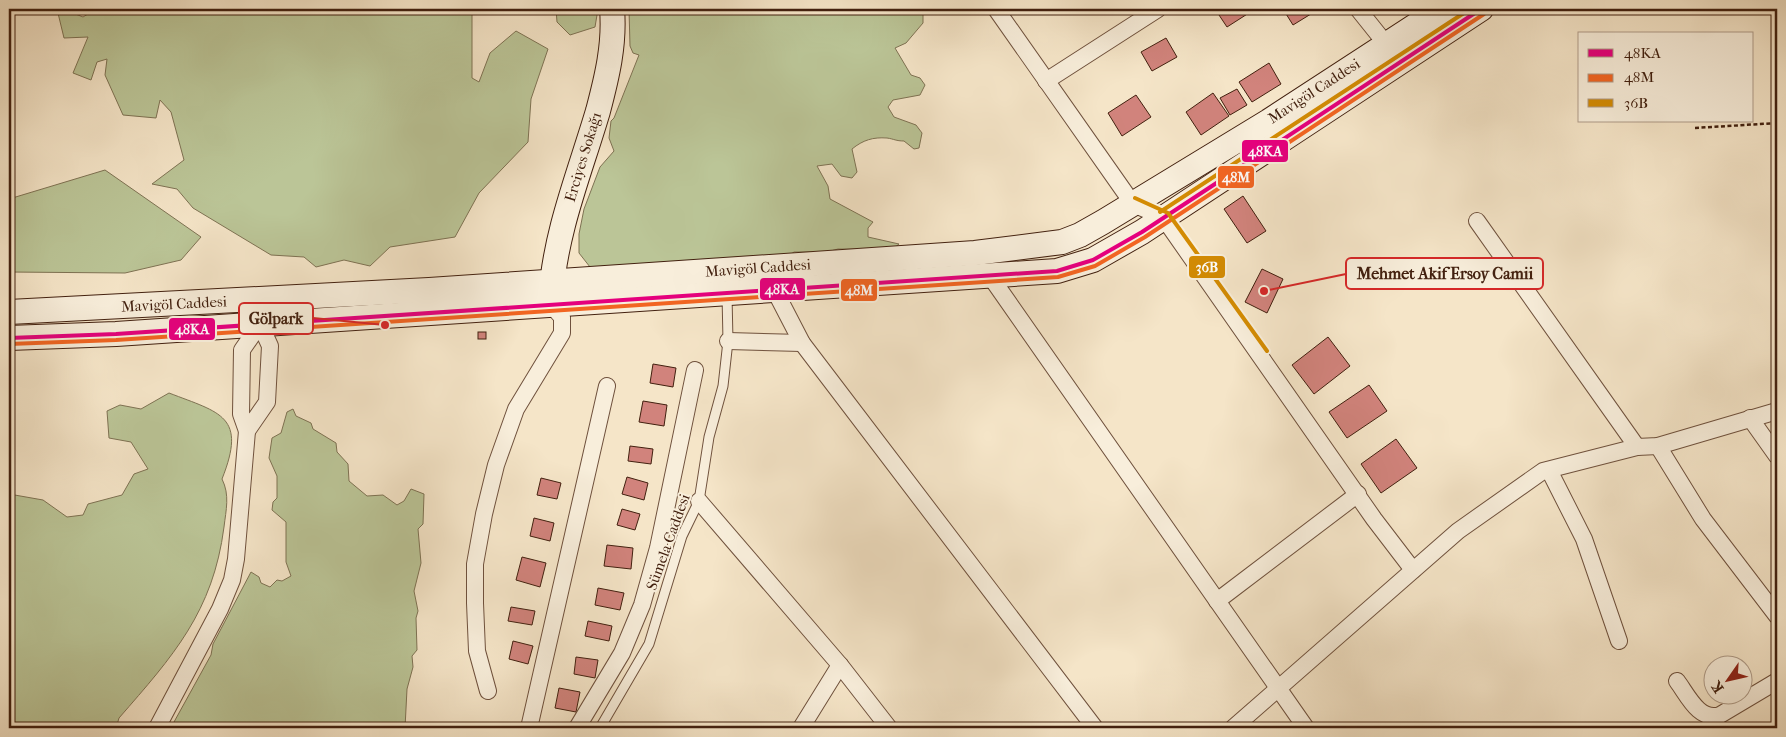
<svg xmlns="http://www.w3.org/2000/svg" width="1786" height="737" viewBox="0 0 1786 737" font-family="'IM FELL French Canon',serif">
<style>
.green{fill:#bbc597;stroke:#7e7253}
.building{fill:#d1837c;stroke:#42200f}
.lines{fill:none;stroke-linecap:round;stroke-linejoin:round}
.lane-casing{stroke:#6f513d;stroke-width:11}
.street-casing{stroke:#6f513d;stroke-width:18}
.secondary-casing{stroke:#42200f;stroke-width:26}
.path{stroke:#42200f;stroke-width:2.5;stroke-dasharray:4 2.5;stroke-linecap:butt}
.lane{stroke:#f8eedb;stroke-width:9}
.street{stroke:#f8eedb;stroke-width:16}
.secondary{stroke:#f8eedb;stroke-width:24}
.bus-1-casing{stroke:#f8eedb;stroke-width:8}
.bus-2-casing{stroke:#f8eedb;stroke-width:8}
.bus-3-casing{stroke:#f8eedb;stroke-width:8}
.bus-1{stroke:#e5007d;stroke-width:4}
.bus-2{stroke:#f26522;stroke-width:4}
.bus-3{stroke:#d38b03;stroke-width:4}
.labels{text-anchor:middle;stroke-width:4;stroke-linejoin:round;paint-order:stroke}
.street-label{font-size:15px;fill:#42200f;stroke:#f8eedb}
.leader{fill:none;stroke:#d62828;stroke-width:2}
.callout-dot{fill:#d62828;stroke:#f8eedb;stroke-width:2}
.callout{fill:#f8eedb;stroke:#d62828;stroke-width:2}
.callout-label{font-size:16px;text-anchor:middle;font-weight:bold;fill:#42200f}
.line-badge{stroke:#f8eedb;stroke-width:2}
.badge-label{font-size:14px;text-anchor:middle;font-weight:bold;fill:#fff}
</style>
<rect width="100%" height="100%" fill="#f5e5c8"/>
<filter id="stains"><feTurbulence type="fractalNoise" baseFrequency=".004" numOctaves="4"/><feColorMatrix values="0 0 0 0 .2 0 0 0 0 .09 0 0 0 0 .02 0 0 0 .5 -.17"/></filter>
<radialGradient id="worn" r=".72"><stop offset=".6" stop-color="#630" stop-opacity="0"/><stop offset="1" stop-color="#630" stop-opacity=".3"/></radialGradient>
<g class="green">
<polygon points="57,9 63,9 83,17 96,9 472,9 472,78 479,82 490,53 516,31 548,49 531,99 528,142 479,193 455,237 390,247 370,266 344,260 316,267 304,257 271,255 193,208 177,189 152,184 184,160 171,112 160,100 156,118 123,115 105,75 107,59 97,62 91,80 73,73 88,37 64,38"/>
<polygon points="556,9 598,9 595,27 570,35 557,22"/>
<path d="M629,9H923V23L906,43L895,48L911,75L920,78L925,85L920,95L893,100L888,107L894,117L916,125L922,133L919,148L914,149L904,141C896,141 894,139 887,138C873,137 863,140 852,149L857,172L852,178L841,176L832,164L817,166L828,186L830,199L873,222L868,228V237L899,244L892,250L838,249L827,252H794L787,257L590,267L579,253V234L584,209L600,167L614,151L609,138L611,121L614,118L639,55L633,53L630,46Z"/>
<polygon points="105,170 201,237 181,260 125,273 9,272 9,199"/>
<path d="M169,393C221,413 247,416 222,479C230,495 226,510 224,527C213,612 173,656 119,718L116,728H9V494L43,500L67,517L83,515L88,504L122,495L134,474L148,469L131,442L109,438L107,411L120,405L141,409Z"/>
<polygon points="293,409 296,416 311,423 313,429 336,443 337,452 348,464 349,481 367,496 383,495 397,505 404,501 411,489 424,494 423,524 418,529 421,563 414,591 418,611 416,618 417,650 412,656 413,667 407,689 405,728 168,728 174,722 211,655 213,644 251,572 259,577 261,583 270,587 277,580 282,581 291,576 286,562 286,522 272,510 273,502 277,498 277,476 269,458 272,438 281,433 287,412"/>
</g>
<g class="building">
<polygon points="1215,9 1250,9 1252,11 1227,27"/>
<polygon points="1283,9 1319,9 1293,25"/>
<polygon points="1166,38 1177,57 1152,71 1141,52"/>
<polygon points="1269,63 1281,84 1252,102 1239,82"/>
<polygon points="1237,89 1247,105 1230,115 1220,98"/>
<polygon points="1213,93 1229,116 1201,135 1186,112"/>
<polygon points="1136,95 1151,117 1122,136 1108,113"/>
<polygon points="1243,196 1266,231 1247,243 1224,209"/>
<polygon points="1262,269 1283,279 1267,313 1245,302"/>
<rect x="478" y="332" width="8" height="7"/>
<polygon points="1328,337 1350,366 1314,394 1292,365"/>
<polygon points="653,364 676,368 673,387 650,383"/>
<polygon points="1369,385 1387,411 1347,438 1329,412"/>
<polygon points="643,401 667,405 664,426 639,422"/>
<polygon points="1396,439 1417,468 1381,493 1361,464"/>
<polygon points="630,446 653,449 651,464 628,461"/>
<polygon points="627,477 648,483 644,500 622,494"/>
<polygon points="541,478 561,483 557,499 537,495"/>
<polygon points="622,509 640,514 635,530 617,525"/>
<polygon points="534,518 554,523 550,541 530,536"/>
<polygon points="607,545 633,548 631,569 604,566"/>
<polygon points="522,557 546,563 540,587 516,580"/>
<polygon points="598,588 624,593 620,610 595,605"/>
<polygon points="511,607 535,611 532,625 508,621"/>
<polygon points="588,621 612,626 609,641 585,636"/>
<polygon points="513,641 533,646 528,664 509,659"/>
<polygon points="576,657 598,660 595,678 574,674"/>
<polygon points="559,688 580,692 576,712 555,708"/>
</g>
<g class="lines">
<g class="lane-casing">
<polyline id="lane" points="600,728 649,644 682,536 699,501 709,437 723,386 728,341 727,295"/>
</g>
<g class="street-casing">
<g id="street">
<polyline points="996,9 1133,204 1163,217 1374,519 1413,570"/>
<polyline points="1358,9 1386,44"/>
<polyline points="1046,81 1158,9"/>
<polyline points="1477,221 1637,447"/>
<polyline points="990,276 1306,728"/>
<polyline points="774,289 802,343 1095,728"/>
<polyline points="259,299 260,324 270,346 267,402 247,431 241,414 242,350 260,324"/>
<polyline points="728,341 802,343"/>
<polyline points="1750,418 1777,456"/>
<polyline points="1658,446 1703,519 1777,616"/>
<polyline points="1549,470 1584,539 1619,641"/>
<polyline points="699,501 840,665 889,728"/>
<polyline points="1217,601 1358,494"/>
<path d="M1677,681C1687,694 1699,722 1720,715L1777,681"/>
<polyline points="488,691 477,651 475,603 475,564 484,514 496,465 516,409 562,333 562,317 551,305"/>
<polyline points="157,728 220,609 232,580 236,559 247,431"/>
<polyline points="529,728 607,386"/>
<polyline points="577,728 622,653 642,605 658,548 695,370"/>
<polyline points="801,728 840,665"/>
<polyline points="1233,728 1458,531 1543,471 1637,447 1658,446 1777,411"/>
</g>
</g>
<g class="secondary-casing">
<g id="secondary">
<path d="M551,296C555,232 580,172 598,111C607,77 615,44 612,9"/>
<polyline points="9,312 429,290 975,253 1062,242 1080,235 1103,222 1269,121 1441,9"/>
<polyline points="9,338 116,334 1057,271 1093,260 1142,232 1481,9"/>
</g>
</g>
<polyline class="path" points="1695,128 1777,123"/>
<use href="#lane" class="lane"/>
<use href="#street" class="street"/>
<use href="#secondary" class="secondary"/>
<g class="bus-1-casing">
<polyline id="bus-1" points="9,338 116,334 1057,271 1093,260 1142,232 1481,9"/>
</g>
<g class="bus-2-casing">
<polyline id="bus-2" points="9,344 116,340 1058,277 1095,266 1145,237 1484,14"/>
</g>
<g class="bus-3-casing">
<g id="bus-3">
<polyline points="1135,198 1168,213 1267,351"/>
<polyline points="1160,212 1470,9"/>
</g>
</g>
<use href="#bus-1" class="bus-1"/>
<use href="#bus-2" class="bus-2"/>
<use href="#bus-3" class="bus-3"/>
</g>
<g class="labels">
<g class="street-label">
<text transform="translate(1314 91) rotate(-33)" y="5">Mavigöl Caddesi</text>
<text transform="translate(583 157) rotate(-73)" y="5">Erciyes Sokağı</text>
<text transform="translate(758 268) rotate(-4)" y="5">Mavigöl Caddesi</text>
<text transform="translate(174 304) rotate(-3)" y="5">Mavigöl Caddesi</text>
<text transform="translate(668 542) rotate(-70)" y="5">Sümela Caddesi</text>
</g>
</g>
<path class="leader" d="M1264 291L1346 274M385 325L313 318"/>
<g class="callout-dot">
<circle cx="1264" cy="291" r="5"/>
<circle cx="385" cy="325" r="5"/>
</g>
<g class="callout">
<rect x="1346" y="258" width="197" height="31" rx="5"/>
<rect x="239" y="303" width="74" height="31" rx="5"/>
</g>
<g class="callout-label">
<text x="1445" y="279">Mehmet Akif Ersoy Camii</text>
<text x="276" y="324">Gölpark</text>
</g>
<g class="line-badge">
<rect x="1241" y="139" width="48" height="24" rx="5" fill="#e5007d"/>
<rect x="1217" y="165" width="38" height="24" rx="5" fill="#f26522"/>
<rect x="1188" y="255" width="38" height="24" rx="5" fill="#d38b03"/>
<rect x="759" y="277" width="47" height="24" rx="5" fill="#e5007d"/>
<rect x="840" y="278" width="38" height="24" rx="5" fill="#f26522"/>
<rect x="168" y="317" width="48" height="24" rx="5" fill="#e5007d"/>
</g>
<g class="badge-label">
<text x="1265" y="156">48KA</text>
<text x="1236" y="182">48M</text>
<text x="1207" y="272">36B</text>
<text x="782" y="294">48KA</text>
<text x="859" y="295">48M</text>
<text x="192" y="334">48KA</text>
</g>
<rect width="1786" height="737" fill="none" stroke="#f5e5c8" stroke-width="30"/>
<rect x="10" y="10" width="1766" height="717" fill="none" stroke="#42200f" stroke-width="2.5"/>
<rect x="15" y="15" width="1756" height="707" fill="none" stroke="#42200f"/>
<rect x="1578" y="32" width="175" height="90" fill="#f8eedb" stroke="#af9c89"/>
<rect x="1588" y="49" width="25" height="8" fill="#e5007d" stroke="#af9c89"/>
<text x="1624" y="58" font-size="15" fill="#42200f">48KA</text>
<rect x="1588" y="74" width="25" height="8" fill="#f26522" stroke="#af9c89"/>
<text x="1624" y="82" font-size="15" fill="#42200f">48M</text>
<rect x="1588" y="99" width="25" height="8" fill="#d38b03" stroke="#af9c89"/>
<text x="1624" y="108" font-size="15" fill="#42200f">36B</text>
<g transform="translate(1728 680) rotate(236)"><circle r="24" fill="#f8eedb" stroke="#af9c89"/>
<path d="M0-4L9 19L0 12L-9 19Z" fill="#8f2418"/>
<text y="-8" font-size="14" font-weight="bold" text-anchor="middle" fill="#42200f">K</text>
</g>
<rect width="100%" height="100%" filter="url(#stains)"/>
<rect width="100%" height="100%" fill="url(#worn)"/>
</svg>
